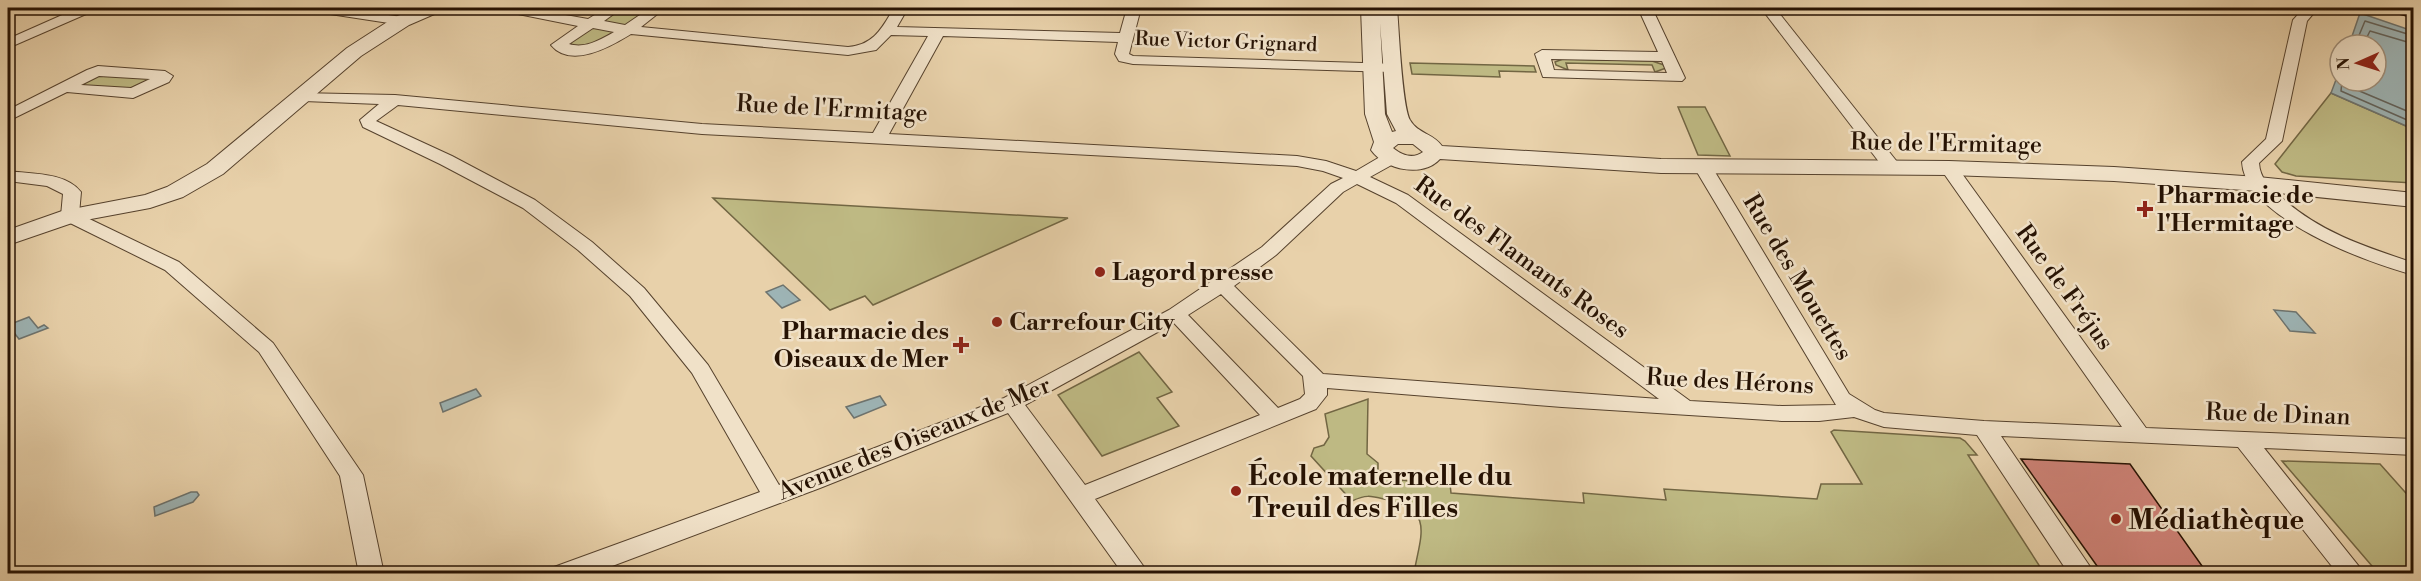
<svg xmlns="http://www.w3.org/2000/svg" width="2421" height="581" viewBox="0 0 2421 581" font-family="'Libre Bodoni',serif">
<style>
.green{fill:#beb983;stroke:#726643;stroke-width:1.5}
.water{fill:#9db4b5;stroke:#6d736e;stroke-width:1.5}
.lines{fill:none;stroke-linecap:round;stroke-linejoin:round}
.shore{stroke:#62635c;stroke-width:1.5}
.building{fill:#d1847a;stroke:#261203;stroke-width:1.5}
.minor-casing{stroke:#56422d;stroke-width:2}
.tertiary-casing{stroke:#56422d;stroke-width:2}
.trunk-casing{stroke:#261203;stroke-width:3}
.minor{fill:#f0e1c8;fill-rule:evenodd}
.tertiary{fill:#f0e1c8;fill-rule:evenodd}
.trunk{fill:#e4b875;fill-rule:evenodd}
.poi-dot{fill:#8f2418;stroke:#f0e1c8;stroke-width:2}
.labels{text-anchor:middle;stroke-width:5;stroke-linejoin:round;paint-order:stroke}
.far-street-label{font-size:20px;fill:#261203;stroke:#f0e1c8}
.street-label{font-size:24px;fill:#261203;stroke:#f0e1c8}
.poi-label{font-size:24px;font-weight:bold;fill:#261203;stroke:#f0e1c8;text-anchor:start}
.near-poi-label{font-size:28px;font-weight:bold;fill:#261203;stroke:#f0e1c8;text-anchor:start}
</style>
<rect width="100%" height="100%" fill="#e8d1aa"/>
<filter id="stains"><feTurbulence type="fractalNoise" baseFrequency=".00333" numOctaves="4"/><feColorMatrix values="0 0 0 0 .2 0 0 0 0 .09 0 0 0 0 .02 0 0 0 .5 -.17"/></filter>
<radialGradient id="worn" r=".72"><stop offset=".6" stop-color="#630" stop-opacity="0"/><stop offset="1" stop-color="#630" stop-opacity=".3"/></radialGradient>
<g class="green">
<polygon points="615,8 658,8 601,45 580,51 562,40"/>
<polygon points="1563,59 1652,61 1664,65 1666,68 1655,72 1652,65 1566,63 1568,70 1556,65 1555,62"/>
<polygon points="1410,63 1534,66 1536,72 1499,71 1500,77 1412,74"/>
<polygon points="92,73 161,75 140,92 73,89"/>
<polygon points="2331,93 2413,129 2413,183 2296,176 2282,172 2275,164"/>
<polygon points="1678,107 1705,107 1730,156 1698,155"/>
<polygon points="713,198 1068,218 873,305 865,296 830,310"/>
<polygon points="1139,352 1172,392 1157,398 1179,426 1102,456 1058,395"/>
<path d="M1368,399L1367,454L1378,463V471L1389,472L1400,480L1450,484L1451,493L1584,503L1583,493L1666,500L1664,489L1817,499L1821,484H1862L1831,432L1834,430L1960,438L1965,441L1977,455H1968L2044,573H1414C1420,537 1435,510 1388,500C1371,496 1367,494 1352,501L1311,456L1314,448L1324,445L1329,437L1325,414Z"/>
<polygon points="2282,461 2380,464 2413,501 2413,573 2378,573"/>
</g>
<g class="water">
<polygon points="2360,13 2413,31 2413,129 2331,93 2340,69 2340,81 2376,81 2376,45 2349,45"/>
<polygon points="783,285 800,300 782,308 766,292"/>
<polygon points="2274,310 2296,312 2315,333 2290,331"/>
<polygon points="29,317 38,328 44,325 48,328 19,339 8,325"/>
<polygon points="476,389 481,396 443,412 440,403"/>
<polygon points="880,396 886,405 854,418 846,407"/>
<polygon points="191,492 197,492 199,495 193,502 155,516 154,507"/>
</g>
<g class="lines">
<g class="shore">
<polyline points="2355,45 2365,21 2414,36"/>
<polyline points="2363,45 2370,31 2414,44"/>
<polyline points="2342,81 2341,91 2414,123"/>
<polyline points="2350,81 2350,87 2414,114"/>
</g>
</g>
<polygon class="building" points="2021,459 2130,464 2207,573 2102,573"/>
<g class="lines">
<g class="minor-casing">
<g id="minor">
<polygon points="78,8 95,8 93,11 8,48 8,39"/>
<polygon points="310,8 341,8 402,17 409,21 402,25 317,12"/>
<path d="M501,8H526L588,19L606,8H622L604,21L625,25L650,8H665L641,27L848,47C874,45 882,28 894,8H908L897,27L1120,33L1127,8H1141L1129,54L1133,56L1397,64L1400,67L1397,70L1392,72L1133,64L1119,61L1115,54L1118,42L943,36L889,134L1297,156L1326,161L1356,171L1385,154H1397L1399,158L1397,162L1370,177L1408,195L1690,401L1782,406L1836,405L1694,167L1697,163H1709L1712,167L1849,394L1875,410L1884,413L1984,421L2122,427L1940,168L1943,164H1955L2146,428L2414,439V455L2264,448L2365,574H2338L2238,447L2001,436L2095,574H2069L1977,435L1884,427L1854,417L1819,421H1782L1562,407L1327,388V395L1316,409L1095,499L1149,574H1123L1008,413L820,488L591,574H551L554,567L760,492L692,373L630,296L578,250L523,208L440,164L363,127L360,120L379,104L304,101L298,99L296,96L298,93L395,95L702,124L873,133L928,36L891,35L876,50L848,55L631,34C610,47 571,69 551,45L578,26L508,12ZM593,28L614,32C600,40 585,49 569,44ZM398,105L702,134L1297,166L1323,171L1343,178L1331,184L1262,247L1169,310L1004,398L779,485L708,365L644,288L592,242L535,200L452,156L376,121ZM1357,184L1396,203L1659,399L1323,374L1234,286L1276,255L1343,192ZM1221,294L1303,376L1305,394L1300,399L1278,408L1188,315ZM1174,323L1260,415L1085,485L1025,405Z"/>
<path d="M1638,8H1652L1685,78L1682,81L1543,77L1535,54L1542,50L1658,52ZM1551,59L1662,61L1667,73L1554,70Z"/>
<polygon points="1761,8 1775,8 1898,163 1901,167 1898,171 1886,171"/>
<path d="M2304,8H2318L2307,21L2282,141L2259,163C2260,179 2270,187 2281,197C2319,232 2366,247 2414,263V275C2368,263 2245,218 2242,162L2266,139L2293,20Z"/>
<path d="M98,66L165,71L173,76L169,82L133,98L67,92L8,121V110L87,70ZM99,76L150,79L131,88L81,85Z"/>
<path d="M8,171C30,174 66,172 81,192L79,214L179,262L273,343L363,475L384,574H359L340,476L259,352L165,270L64,220L61,216L63,194L47,186L8,181Z"/>
</g>
</g>
<g class="tertiary-casing">
<g id="tertiary">
<polygon points="418,8 442,8 439,12 409,25 361,56 223,174 183,197 150,208 75,222 8,245 8,230 62,211 145,195 167,187 207,164 347,48 395,17"/>
<path d="M1361,8H1397C1399,30 1402,105 1410,120C1418,134 1433,133 1442,146L1661,159L1949,161L2114,167L2258,177L2414,193V207L2258,191L2114,181L1949,175L1661,173L1440,159C1423,178 1385,170 1371,150L1374,142L1365,114ZM1380,23L1387,114L1396,131L1392,132L1385,114ZM1398,144H1413L1423,152C1413,159 1403,156 1393,148Z"/>
</g>
</g>
<g class="trunk-casing">
<polygon id="trunk" points="2394,8 2414,8 2414,17 2398,13"/>
</g>
<use href="#minor" class="minor"/>
<use href="#tertiary" class="tertiary"/>
<use href="#trunk" class="trunk"/>
</g>
<g class="poi-dot">
<path d="M2142 200h6v6h6v6h-6v6h-6v-6h-6v-6h6z"/>
<circle cx="1100" cy="272" r="6"/>
<circle cx="997" cy="322" r="6"/>
<path d="M958 336h6v6h6v6h-6v6h-6v-6h-6v-6h6z"/>
<circle cx="1236" cy="491" r="6"/>
<circle cx="2116" cy="519" r="6"/>
</g>
<g class="labels">
<g class="far-street-label">
<text transform="translate(1226 41) rotate(2)" y="7">Rue Victor Grignard</text>
</g>
<g class="street-label">
<text transform="translate(832 108) rotate(3)" y="8">Rue de l'Ermitage</text>
<text transform="translate(1946 143) rotate(1)" y="8">Rue de l'Ermitage</text>
<text transform="translate(1522 257) rotate(36)" y="8">Rue des Flamants Roses</text>
<text transform="translate(1798 277) rotate(59)" y="8">Rue des Mouettes</text>
<text transform="translate(2065 287) rotate(54)" y="8">Rue de Fréjus</text>
<text transform="translate(1730 381) rotate(3)" y="8">Rue des Hérons</text>
<text transform="translate(2278 414) rotate(2)" y="8">Rue de Dinan</text>
<text transform="translate(914 438) rotate(-22)" y="8">Avenue des Oiseaux de Mer</text>
</g>
<g class="poi-label">
<text x="2157" y="203">Pharmacie de<tspan x="2157" dy="28">l'Hermitage</tspan></text>
<text x="1112" y="280">Lagord presse</text>
<text x="1009" y="330">Carrefour City</text>
<text x="949" y="339" text-anchor="end">Pharmacie des<tspan x="949" dy="28">Oiseaux de Mer</tspan></text>
</g>
<g class="near-poi-label">
<text x="1248" y="485">École maternelle du<tspan x="1248" dy="32">Treuil des Filles</tspan></text>
<text x="2128" y="529">Médiathèque</text>
</g>
</g>
<rect width="2421" height="581" fill="none" stroke="#e8d1aa" stroke-width="30"/>
<rect x="9" y="9" width="2403" height="563" fill="none" stroke="#261203" stroke-width="3"/>
<rect x="15" y="15" width="2391" height="551" fill="none" stroke="#261203" stroke-width="1.5"/>
<g transform="translate(2358 63) rotate(267)"><circle r="28" fill="#f0e1c8" stroke="#9f8e79" stroke-width="1.5"/>
<path d="M0-4.5L10 22L0 15L-10 22Z" fill="#8f2418"/>
<text y="-9" font-size="16" font-weight="bold" text-anchor="middle" fill="#261203">N</text>
</g>
<rect width="100%" height="100%" filter="url(#stains)"/>
<rect width="100%" height="100%" fill="url(#worn)"/>
</svg>
